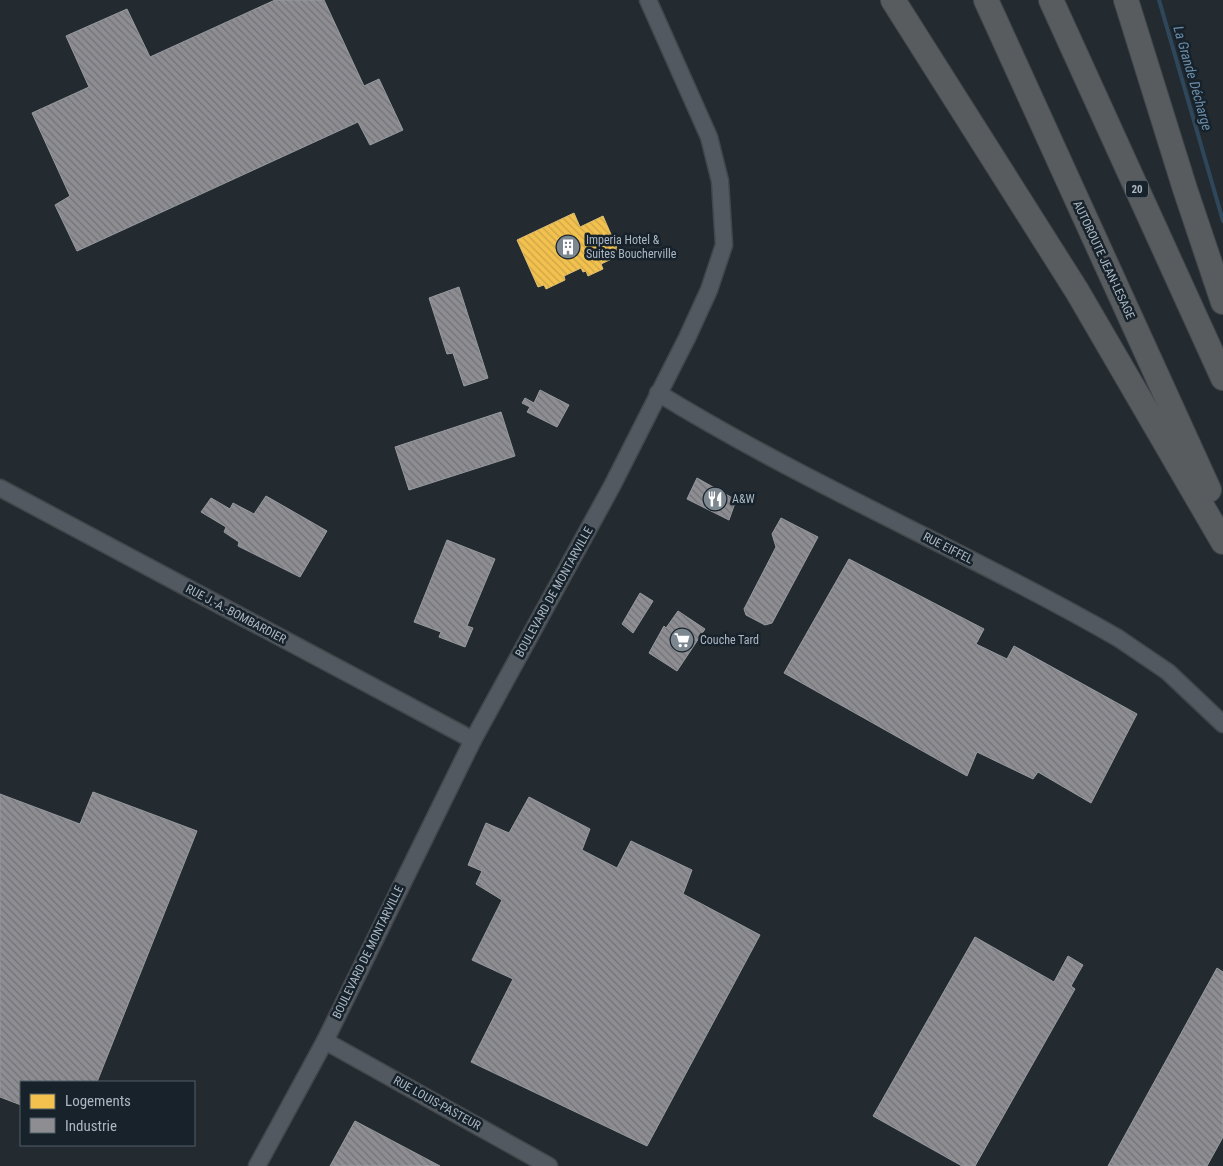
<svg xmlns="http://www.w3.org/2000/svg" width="1223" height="1166" viewBox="0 0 1223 1166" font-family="'Roboto Condensed',sans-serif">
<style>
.homes{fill:url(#homes-back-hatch);stroke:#ddbe71}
.industry{fill:url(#industry-back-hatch);stroke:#969aa1}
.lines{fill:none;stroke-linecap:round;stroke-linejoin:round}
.stream{stroke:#2f475b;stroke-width:4}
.minor-casing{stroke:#42474b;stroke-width:19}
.highway-casing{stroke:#40474d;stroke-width:26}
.minor{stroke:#525960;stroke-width:16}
.highway{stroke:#585c5f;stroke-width:24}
.labels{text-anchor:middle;stroke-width:5;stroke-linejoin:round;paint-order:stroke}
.shield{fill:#17222b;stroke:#7f8b96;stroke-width:1}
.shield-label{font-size:11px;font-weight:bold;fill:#abb8c4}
.poi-label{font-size:12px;fill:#abb8c4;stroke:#17222b;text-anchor:start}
.street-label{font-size:12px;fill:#abb8c4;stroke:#17222b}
.water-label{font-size:14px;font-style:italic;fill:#6a8eaa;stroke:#17222b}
</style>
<defs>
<pattern id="homes-back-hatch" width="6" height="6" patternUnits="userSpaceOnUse" patternTransform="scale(1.25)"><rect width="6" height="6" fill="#f2c14e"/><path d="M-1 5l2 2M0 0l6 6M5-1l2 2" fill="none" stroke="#cca54a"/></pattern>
<pattern id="industry-back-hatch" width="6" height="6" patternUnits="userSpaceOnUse" patternTransform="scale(1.25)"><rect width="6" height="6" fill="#8d8d92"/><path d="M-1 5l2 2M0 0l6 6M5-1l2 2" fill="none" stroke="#727378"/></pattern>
</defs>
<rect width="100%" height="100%" fill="#242b30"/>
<polygon class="homes" points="574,213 580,227 603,216 620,255 601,264 603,269 588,276 586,271 583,272 581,268 564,276 565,280 546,289 544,285 538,287 517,240"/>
<g class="industry">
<polygon points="275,0 324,0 364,86 379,79 403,130 370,145 358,122 77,251 55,205 70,196 32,113 89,87 66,36 127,9 150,57"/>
<polygon points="459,287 488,378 464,386 453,353 447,354 429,298"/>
<polygon points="540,390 569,405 557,427 527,412 530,407 522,403 525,398 534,403"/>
<polygon points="501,412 515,456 409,490 395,447"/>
<polygon points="697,478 736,500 729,520 687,499"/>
<polygon points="266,496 327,531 300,577 238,546 239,542 224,532 226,527 201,512 211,498 230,509 233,503 254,514"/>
<polygon points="781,518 818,537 772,623 765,625 746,615 744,609 776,547 772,534"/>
<polygon points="447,540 495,559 467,626 473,628 465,647 439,637 441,632 414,622"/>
<polygon points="849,559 984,629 976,644 1007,659 1014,646 1137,714 1091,803 1038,772 1033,779 977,752 967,776 784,673"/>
<polygon points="640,593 653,601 633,633 622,624"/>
<polygon points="678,611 705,629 677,671 649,653 664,626 666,628"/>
<polygon points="93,792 197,831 97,1082 21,1082 21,1105 0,1097 0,794 80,824"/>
<polygon points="529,797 590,829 582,850 617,868 631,841 692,870 683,894 760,935 647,1146 471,1062 513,979 472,960 502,900 476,884 482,871 468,865 486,823 509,833"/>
<polygon points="975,937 1054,982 1068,956 1083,965 1071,986 1075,989 975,1166 962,1166 873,1116"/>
<polygon points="1217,968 1223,972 1223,1137 1207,1166 1108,1166"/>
<polygon points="355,1121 440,1166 330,1166"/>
</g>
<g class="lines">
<polyline class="stream" points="1159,0 1223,221"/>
<g class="minor-casing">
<g id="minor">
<path d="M658,393C806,484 968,552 1118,638L1168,672L1223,724"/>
<polyline points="0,488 473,740"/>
<polyline points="325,1041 549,1166"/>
<polyline points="257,1166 325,1041 473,740 612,486 687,338 709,290 724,245 720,181 709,137 648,0"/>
</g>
</g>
<g class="highway-casing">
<g id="highway">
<polyline points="893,0 1077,291 1223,542"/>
<polyline points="986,0 1209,490"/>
<polyline points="1051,0 1223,378"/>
<polyline points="1126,0 1185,189 1223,302"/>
</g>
</g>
<use href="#minor" class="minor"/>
<use href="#highway" class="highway"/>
</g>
<defs>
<g id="building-disc" transform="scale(1.25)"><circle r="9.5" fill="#7c8790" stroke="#17222b"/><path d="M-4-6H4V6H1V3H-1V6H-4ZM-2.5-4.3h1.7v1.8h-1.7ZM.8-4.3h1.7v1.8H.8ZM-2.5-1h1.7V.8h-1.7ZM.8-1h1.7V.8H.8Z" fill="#fff"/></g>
<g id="restaurant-disc" transform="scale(1.25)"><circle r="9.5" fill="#7c8790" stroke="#17222b"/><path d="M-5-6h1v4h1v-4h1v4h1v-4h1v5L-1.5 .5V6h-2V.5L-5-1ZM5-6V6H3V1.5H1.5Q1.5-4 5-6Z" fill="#fff"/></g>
<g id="supermarket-disc" transform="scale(1.25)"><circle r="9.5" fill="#7c8790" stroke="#17222b"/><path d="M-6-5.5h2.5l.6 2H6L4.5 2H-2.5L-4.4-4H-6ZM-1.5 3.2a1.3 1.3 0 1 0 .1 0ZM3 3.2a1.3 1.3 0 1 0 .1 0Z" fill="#fff"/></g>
</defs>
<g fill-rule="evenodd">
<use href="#building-disc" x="568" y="247"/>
<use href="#restaurant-disc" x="715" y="499"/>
<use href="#supermarket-disc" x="682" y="640"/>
</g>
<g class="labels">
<rect class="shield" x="1126" y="180.5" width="22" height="17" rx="4"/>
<g class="shield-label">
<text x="1137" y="193">20</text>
</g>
<g class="poi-label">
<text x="586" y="244">Imperia Hotel &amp;<tspan x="586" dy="14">Suites Boucherville</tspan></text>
<text x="732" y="503">A&amp;W</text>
<text x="700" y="644">Couche Tard</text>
</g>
<g class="street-label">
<text transform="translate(1104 260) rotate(65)" y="4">AUTOROUTE JEAN-LESAGE</text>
<text transform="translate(948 548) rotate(27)" y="4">RUE EIFFEL</text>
<text transform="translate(554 592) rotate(-61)" y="4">BOULEVARD DE MONTARVILLE</text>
<text transform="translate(236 614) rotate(28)" y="4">RUE J.-A.-BOMBARDIER</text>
<text transform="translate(368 952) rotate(-64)" y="4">BOULEVARD DE MONTARVILLE</text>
<text transform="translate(437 1103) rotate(29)" y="4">RUE LOUIS-PASTEUR</text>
</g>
<g class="water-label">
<text transform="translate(1193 78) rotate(74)" y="5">La Grande Décharge</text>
</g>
</g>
<rect x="20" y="1081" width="175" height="65" fill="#17222b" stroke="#525e68"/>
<rect x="30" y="1094" width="25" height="15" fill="#f2c14e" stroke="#525e68"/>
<text x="65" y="1106" font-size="15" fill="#abb8c4">Logements</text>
<rect x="30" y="1118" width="25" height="15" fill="#8d8d92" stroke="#525e68"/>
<text x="65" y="1131" font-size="15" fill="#abb8c4">Industrie</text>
</svg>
